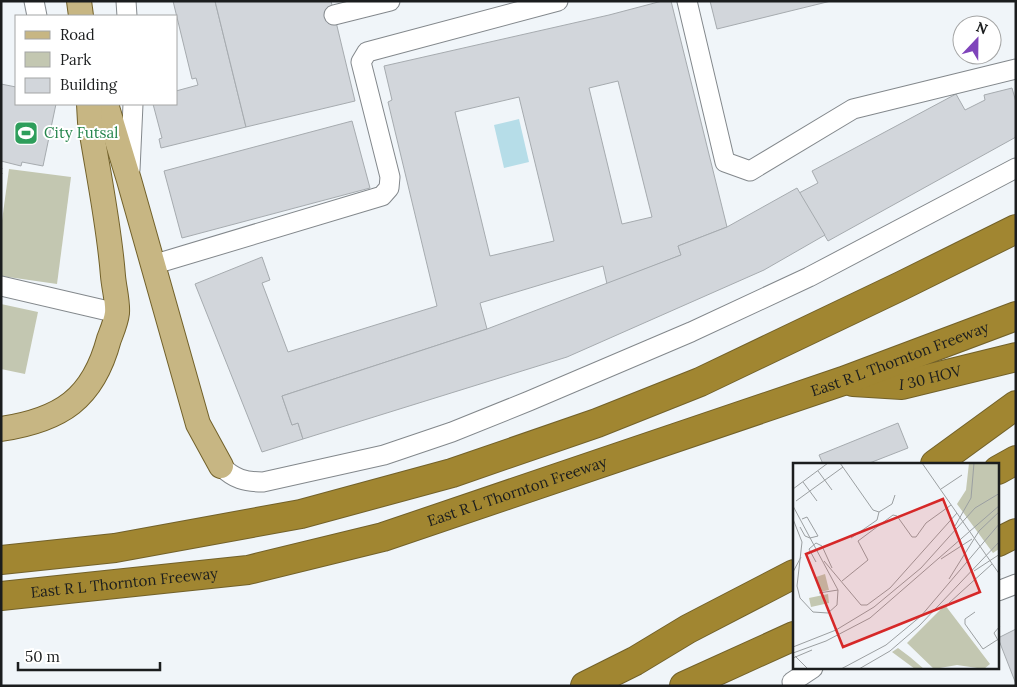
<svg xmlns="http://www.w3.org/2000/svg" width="1017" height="687" viewBox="0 0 1017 687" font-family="Lora,serif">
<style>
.green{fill:#c3c7b1}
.water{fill:#b6dde8}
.building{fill:#d2d6db;stroke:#a6abaf;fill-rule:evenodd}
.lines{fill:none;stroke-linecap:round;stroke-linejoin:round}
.minor-casing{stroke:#83888c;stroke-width:21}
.major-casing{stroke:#72612a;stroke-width:26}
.highway-casing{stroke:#72612a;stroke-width:30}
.path{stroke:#a6aaad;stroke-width:3;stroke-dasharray:1 4;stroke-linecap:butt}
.minor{stroke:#fff;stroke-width:19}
.major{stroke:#c7b683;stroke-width:24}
.highway{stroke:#a18631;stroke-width:28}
.labels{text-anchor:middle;stroke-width:4;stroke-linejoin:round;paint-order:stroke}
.leisure-label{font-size:15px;fill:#27864d;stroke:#fff;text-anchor:start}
.street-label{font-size:15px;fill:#1b1d1e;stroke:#fff}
.inset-road{fill:none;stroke:#9b9fa1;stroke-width:1}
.view{fill:#d62828;fill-opacity:0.15;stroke:#d62828;stroke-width:2.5}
.inset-edge{fill:none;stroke:#1b1d1e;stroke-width:2.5}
</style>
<rect width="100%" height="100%" fill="#f0f5f9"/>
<g class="green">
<polygon points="9,169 71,177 57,284 1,276 1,228"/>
<polygon points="1,304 38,312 25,374 1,369"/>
</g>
<polygon class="water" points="519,119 529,162 504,168 494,125"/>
<g class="building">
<polygon points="173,1 215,1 246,127 161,148 159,139 162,138 153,104 176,104 176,91 198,85 196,78 192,79"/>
<polygon points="215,1 331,1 355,101 246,127"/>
<path d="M662,1H671L727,227L678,246L681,255L607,284L603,266L480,303L487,329L282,396L292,425L298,423L303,439L262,452L195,284L262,257L270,280L262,283L288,352L437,306L388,102L392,100L384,66L609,15ZM618,81L652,217L622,224L589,88ZM519,97L554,241L490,256L455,112Z"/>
<polygon points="710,1 831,1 717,29"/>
<polygon points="1,84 16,87 16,104 56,104 43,166 22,162 21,166 1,161"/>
<polygon points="1012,88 1016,102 1016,137 828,241 799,193 818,183 812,171 956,94 965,110 985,100 984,95"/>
<polygon points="352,121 370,188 182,238 164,171"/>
<polygon points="797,188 825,235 764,270 567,357 303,439 298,423 292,425 282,396 487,329 681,255 678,246 727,227"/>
<polygon points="898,423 908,448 867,464 823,464 819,455"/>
<polygon points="1016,629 1016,684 998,638"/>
</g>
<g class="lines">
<g class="minor-casing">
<g id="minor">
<polyline points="34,1 37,16"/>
<polyline points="126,1 127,16"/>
<polyline points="687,1 725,162 750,171 853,109 1016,69"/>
<polyline points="334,15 390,1"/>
<polyline points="130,170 133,104"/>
<polyline points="152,265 382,196 389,188 390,177 361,62 367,52 558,1"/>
<polyline points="1,286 117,313"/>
<path d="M221,466C234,479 245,482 263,482L384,455L452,432L529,401L691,332L809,277L1016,168"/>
<polyline points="998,591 1016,584"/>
<polyline points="792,682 813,668"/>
</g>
</g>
<g class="major-casing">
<g id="major">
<polyline points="79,1 81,16"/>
<polyline points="106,104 129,180 198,424 221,466"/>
<path d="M1,429C61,420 93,399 109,339C112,331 116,322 117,313C118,302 114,288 113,276C109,224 98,173 90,122L89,104"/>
</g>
</g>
<g class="highway-casing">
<g id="highway">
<path id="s1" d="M853,382L902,385L1016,357"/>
<polyline points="935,464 1016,405"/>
<polyline points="998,470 1016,460"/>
<polyline points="998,542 1016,533"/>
<polyline points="1,560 115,548 301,514 452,473 597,423 700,382 901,286 1016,229"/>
<path id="s2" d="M1,596L248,570L383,537L843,381L1016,316"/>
<polyline points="585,686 635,661 688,629 794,574"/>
<polyline points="684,686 794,636"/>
</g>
</g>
<polyline class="path" points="1,168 1,176"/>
<use href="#minor" class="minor"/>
<use href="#major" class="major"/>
<use href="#highway" class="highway"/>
</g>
<defs>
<g id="stadium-square" transform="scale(1.25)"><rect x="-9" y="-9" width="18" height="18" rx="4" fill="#2e9e5b" stroke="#fff"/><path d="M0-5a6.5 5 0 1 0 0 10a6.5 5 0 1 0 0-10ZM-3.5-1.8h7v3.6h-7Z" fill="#fff"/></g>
</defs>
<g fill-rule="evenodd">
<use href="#stadium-square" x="26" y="133"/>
</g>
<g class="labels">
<g class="leisure-label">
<text x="44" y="138">City Futsal</text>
</g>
<g class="street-label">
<text dy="5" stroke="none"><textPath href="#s2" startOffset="934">East R L Thornton Freeway</textPath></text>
<text dy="5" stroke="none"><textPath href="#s1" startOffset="78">I 30 HOV</textPath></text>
<text dy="5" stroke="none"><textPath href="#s2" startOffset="529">East R L Thornton Freeway</textPath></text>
<text dy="5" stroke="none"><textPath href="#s2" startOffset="124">East R L Thornton Freeway</textPath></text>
</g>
</g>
<g transform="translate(793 463)">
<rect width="206" height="206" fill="#f0f5f9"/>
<path d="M176,0H206V86L200,90L164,41L173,27ZM32,111L36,127L27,129L23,114ZM35,131L36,140L18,144L16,135ZM152,142L197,201L191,206L164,202L141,206L114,180ZM105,185L117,194L131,206H122L99,189Z" fill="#c3c7b1"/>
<path class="inset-road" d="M47,0L80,47L86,49M129,0L207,112M25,8L39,27M10,19L24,38M0,26L35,0M148,26L169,12M3,38L50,4M0,43L45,127L44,142L35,150L20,149L7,135L4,123L9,79L0,56M86,49L99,41L102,32M9,56L14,54L25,73L17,75M162,63L178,35L181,0M7,64L12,73L17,75M58,75L84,57L86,49M148,96L179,76M31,98L68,142M23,99L16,86L23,80L29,83L39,105M181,108L207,91M0,109L8,94M156,116L186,68L207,48M49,118L75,97L65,78L100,52L104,53L119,74H123L133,60L158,42M26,130L45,127M156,140L199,101M68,142H74L97,125L164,50M182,149L172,156V161L190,186L204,177M207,163L201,170L207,181M0,184L43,167L81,144L128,105L182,45L207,30M0,190L33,178L77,155L207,42M2,193L15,206M0,195L19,187M48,206L93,182L128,153L207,60M66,206L97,188L126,163L207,78M157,206H176"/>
<path class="view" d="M150,36L187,129L50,184L13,91Z"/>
<rect width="206" height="206" class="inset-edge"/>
</g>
<rect width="1017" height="687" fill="none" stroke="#1b1d1e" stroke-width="5"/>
<rect x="15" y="15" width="162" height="90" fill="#ffffff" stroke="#a4a5a5"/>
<rect x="25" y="31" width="25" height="8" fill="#c7b683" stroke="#a4a5a5"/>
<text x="60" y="40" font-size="15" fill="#1b1d1e">Road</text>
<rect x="25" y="52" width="25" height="15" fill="#c3c7b1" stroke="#a4a5a5"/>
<text x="60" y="65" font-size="15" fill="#1b1d1e">Park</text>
<rect x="25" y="78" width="25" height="15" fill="#d2d6db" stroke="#a4a5a5"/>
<text x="60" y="90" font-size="15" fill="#1b1d1e">Building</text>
<g transform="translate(977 40) rotate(22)"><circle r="24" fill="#ffffff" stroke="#a4a5a5"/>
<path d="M0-4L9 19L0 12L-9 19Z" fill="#7f44bb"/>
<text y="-8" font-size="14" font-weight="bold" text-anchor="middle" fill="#1b1d1e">N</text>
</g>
<path d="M18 662v8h142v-8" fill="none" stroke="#1b1d1e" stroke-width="2.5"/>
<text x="25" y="662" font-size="15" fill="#1b1d1e" stroke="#ffffff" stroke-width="4" paint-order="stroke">50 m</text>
</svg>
